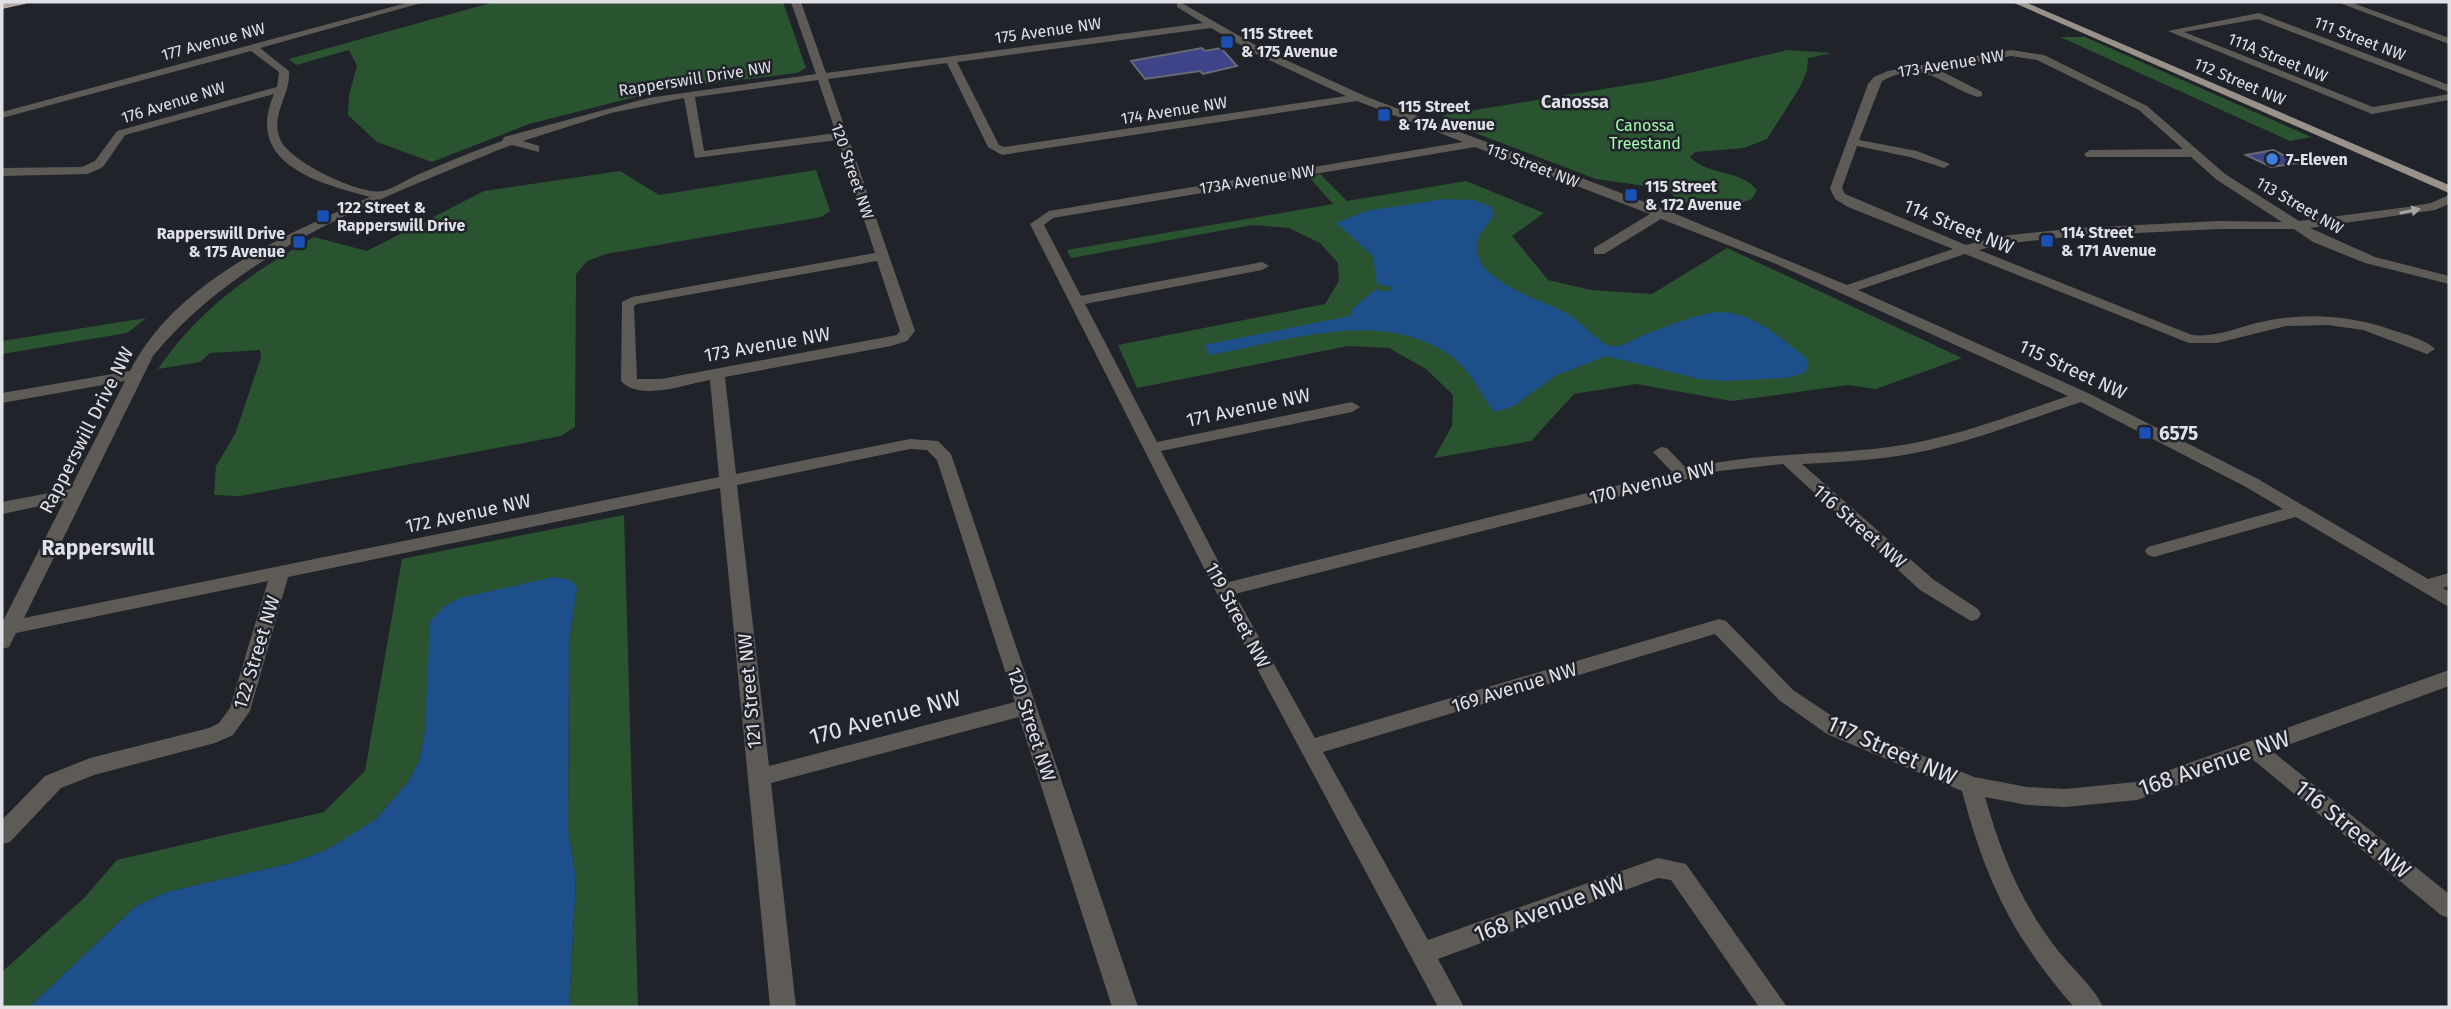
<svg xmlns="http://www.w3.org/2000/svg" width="2451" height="1009" viewBox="0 0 2451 1009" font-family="'Fira Sans',sans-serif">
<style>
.green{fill:#2a5430}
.water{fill:#1d4f8a}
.building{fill:#3e4488;stroke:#686a75;stroke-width:2}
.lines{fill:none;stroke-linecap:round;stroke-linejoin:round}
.minor{fill:#5e5b57;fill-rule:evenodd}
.major{fill:#99928a;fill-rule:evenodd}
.highway{fill:#b1a79e;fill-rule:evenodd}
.oneway{fill:#a6a5a6}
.transit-dot{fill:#1a4fb4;stroke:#21232b;stroke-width:2.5}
.shop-dot{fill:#3f7fe0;stroke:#21232b;stroke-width:2.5}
.labels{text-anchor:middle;stroke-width:5;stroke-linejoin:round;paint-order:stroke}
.far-street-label{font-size:16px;fill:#e0e1e7;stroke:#21232b}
.far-poi-label{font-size:16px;font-weight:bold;fill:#e0e1e7;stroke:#21232b;text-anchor:start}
.far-park-label{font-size:16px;fill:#a0fdab;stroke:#21232b}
.far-neighbourhood-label{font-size:18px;font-weight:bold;fill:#e0e1e7;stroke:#21232b}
.street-label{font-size:19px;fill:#e0e1e7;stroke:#21232b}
.poi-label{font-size:19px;font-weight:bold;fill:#e0e1e7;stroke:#21232b;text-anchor:start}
.neighbourhood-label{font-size:21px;font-weight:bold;fill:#e0e1e7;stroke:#21232b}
.near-street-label{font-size:23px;fill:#e0e1e7;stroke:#21232b}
</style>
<rect width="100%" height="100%" fill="#21232b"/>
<g class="green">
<polygon points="494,2 783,2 806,68 797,73 647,91 647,94 529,124 432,162 377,142 348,115 349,95 357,66 349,50 296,65 289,59"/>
<polygon points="2060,37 2085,37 2311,137 2290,141"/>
<path d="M1788,50L1832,53L1808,58L1807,71L1800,87L1767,139L1744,148L1695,152L1690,157C1708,176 1740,169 1757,190L1752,199C1725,209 1687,215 1667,189L1596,179L1441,120L1444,115L1659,80Z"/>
<path d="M816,170L830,211L821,217L606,254L587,261L576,274L575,427L561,436L240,496L214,495L216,466L235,434L261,358L260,350L210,353L200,362L158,369C198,310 252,272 314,237L367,251L484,191L620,171L659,195Z"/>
<polygon points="1320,174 1347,201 1466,181 1544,213 1512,236 1548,280 1591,290 1652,294 1727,248 1962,358 1876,389 1848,385 1732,401 1636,384 1574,394 1531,441 1434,458 1452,426 1453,395 1426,369 1389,348 1348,346 1137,388 1118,345 1325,304 1339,281 1338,263 1320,243 1289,228 1252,225 1071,258 1067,250 1333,204 1309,177"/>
<polygon points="146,318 127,333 2,354 2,341"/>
<polygon points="624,515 638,1007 569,1007 576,879 568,830 569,642 577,588 425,731 419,762 407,783 376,819 356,833 328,849 292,863 167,892 136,906 29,1007 2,1007 2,972 84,898 117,860 324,812 365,771 402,559"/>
</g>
<g class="water">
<path d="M1444,199L1473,200L1492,207L1493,216C1489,223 1481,231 1478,239C1465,280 1543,299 1568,314C1579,321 1601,344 1610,346C1623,348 1632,339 1644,335C1664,328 1700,312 1720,312C1753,312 1784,340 1808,360L1806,372L1787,378L1723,381L1699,379L1606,356L1555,376L1512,407L1494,412C1481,394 1469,369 1451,356C1380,306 1286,342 1209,355L1204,345L1350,316L1352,309L1376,289L1388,292L1393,287L1377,284L1373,256L1336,223L1366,211Z"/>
<polygon points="554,577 571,580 577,588 569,642 568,830 576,879 569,1007 29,1007 136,906 167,892 292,863 328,849 376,819 407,783 419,762 425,731 430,621 446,605 460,598"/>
</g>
<g class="building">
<polygon points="1202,48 1205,51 1221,48 1237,66 1203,74 1200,71 1145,79 1131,61"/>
<polygon points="2273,150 2299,163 2271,167 2246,155"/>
</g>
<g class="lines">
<g class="minor">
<path d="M410,2H425L260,48L289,71C291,95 270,114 280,139C288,161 361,196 383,191C394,188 406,180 417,175C445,163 474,151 502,141L504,137L648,98L816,74L791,2H801L826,73L1203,23L1177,7V3L1180,2L1264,50L1367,97L1666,210L1847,285L1953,249L1848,207L1835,199L1830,188L1868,84L1874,77L1888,71L2011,50L2044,55L2147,106L2225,174L2299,221L2408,207L2431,203L2449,195V204L2435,210L2310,228L2375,257L2449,276V284L2365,263L2313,242L2294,229H2220L2077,236L2002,244L1979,250L2192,335C2216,338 2238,327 2261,322C2306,312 2352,315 2395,331C2408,335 2426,340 2435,349L2427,354L2363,330L2328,325L2286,326L2217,343H2189L1965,254L1858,290L2088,393L2258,479L2428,579L2449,573V586L2443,588L2449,592V607L2296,517L2154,557L2148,555L2145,551L2148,547L2283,509L2246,487L2081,402C2026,420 1972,442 1915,453C1878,460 1840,462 1802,464L1934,580L1978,609L1981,614L1978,619L1971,621L1920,590L1783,464L1719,471L1235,594L1315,738L1719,619L1726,621L1793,690L1841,722L1974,777L2027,787L2065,789L2136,782L2449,670V686L2272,751L2449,894V918L2441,915L2251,758L2137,800L2065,807L2027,805L1985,797C2001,853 2020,901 2056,948C2070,967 2093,985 2103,1007H2074C2012,936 1986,881 1962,791L1827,734L1779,700L1715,634L1323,752L1428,940L1658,858L1686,864L1787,1007H1759L1671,880L1658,878L1438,959L1464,1007H1438L1215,590L1030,224L1049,211L1463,142L1357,101L1002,155L988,147L947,63L828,79L915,331L907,341L891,346L725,377L736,474L910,439L938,441L951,454L1138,1007H1112L1019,717L771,783L796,1007H770L720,488L288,577L250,711L233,735L215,743L94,775L61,788L10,842L2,844V820L45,776L90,758L209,728L219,723L230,708L268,581L16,633L9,647L2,649V623L64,501L2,514V502L70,489L125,381L2,403V393L130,371C176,281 283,236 370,197C318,183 244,164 274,94L125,135L103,167L88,174L2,176V168L82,167L95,161L117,131L277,87L279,72L251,51L2,118V112ZM1211,28L1256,54L1346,96L1004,147L999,145L957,62ZM2011,56L2037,60L2139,110L2183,149L2090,150L2084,154L2086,157H2191L2217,180L2282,222L2220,221L2077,228L2002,236L1966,245L1845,194L1842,188L1857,146L1910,157L1944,168L1950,164L1917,151L1859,140L1882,81C1927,58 1939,85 1978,97L1982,96V92L1937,69ZM818,80L836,133L704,151L695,97ZM684,98L695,158L838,140L875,253L632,297L622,302L621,381C640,402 686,384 710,380L719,477L24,618L153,356C239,251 375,201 498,150L512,145L539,152V146L523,141L611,113ZM1475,147L1650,214L1594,248V254H1604L1661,219L1774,263L2068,396C2009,416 1951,439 1889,447C1821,456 1754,452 1687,469L1667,448L1661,447L1653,452L1672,472L1229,582L1161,451L1352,412L1360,407L1352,402L1157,442L1085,304L1262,270L1269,266L1262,262L1081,296L1044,225L1053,218ZM877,261L900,331L897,335L661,379H637L634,306L637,304ZM910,449L927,450L937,460L1015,702L769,766L737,485Z"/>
<polygon points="2337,2 2350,2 2449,38 2449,44"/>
<polygon points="2259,13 2449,85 2449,92 2258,19 2184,32 2373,107 2449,94 2449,100 2372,114 2168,31"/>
</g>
<polygon class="major" points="2012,2 2025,2 2449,185 2449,193"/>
<polygon class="highway" points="27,2 25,4 2,9 2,3"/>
</g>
<defs><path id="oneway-solid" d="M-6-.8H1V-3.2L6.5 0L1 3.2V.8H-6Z" transform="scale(1.75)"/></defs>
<use class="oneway" href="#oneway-solid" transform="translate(2410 211) rotate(-11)"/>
<g class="transit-dot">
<rect x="1220" y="35" width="14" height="14" rx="3.5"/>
<rect x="1377" y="108" width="14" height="14" rx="3.5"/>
<rect x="1624" y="188" width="14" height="14" rx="3.5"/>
<rect x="316" y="209" width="14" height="14" rx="3.5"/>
<rect x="2040" y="234" width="14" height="14" rx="3.5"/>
<rect x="292" y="235" width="14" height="14" rx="3.5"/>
<rect x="2138" y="426" width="14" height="14" rx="3.5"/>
</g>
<circle class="shop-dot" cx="2272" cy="159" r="7"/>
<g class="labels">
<g class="far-street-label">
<text transform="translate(1048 30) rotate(-8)" y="6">175 Avenue NW</text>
<text transform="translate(2360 38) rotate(21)" y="6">111 Street NW</text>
<text transform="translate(213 41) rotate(-15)" y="6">177 Avenue NW</text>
<text transform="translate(2278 57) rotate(22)" y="6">111A Street NW</text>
<text transform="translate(1951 63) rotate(-9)" y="6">173 Avenue NW</text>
<text transform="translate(695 78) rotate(-9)" y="6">Rapperswill Drive NW</text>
<text transform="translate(2240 81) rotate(23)" y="6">112 Street NW</text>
<text transform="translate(173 102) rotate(-17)" y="6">176 Avenue NW</text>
<text transform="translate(1174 110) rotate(-9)" y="6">174 Avenue NW</text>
<text transform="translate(1533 165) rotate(21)" y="6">115 Street NW</text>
<text transform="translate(853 171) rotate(71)" y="6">120 Street NW</text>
<text transform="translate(1257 179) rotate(-9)" y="6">173A Avenue NW</text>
<text transform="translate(2300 205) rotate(30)" y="6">113 Street NW</text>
</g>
<g class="far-poi-label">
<text x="1241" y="39">115 Street<tspan x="1241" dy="18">&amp; 175 Avenue</tspan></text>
<text x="1398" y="112">115 Street<tspan x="1398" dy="18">&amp; 174 Avenue</tspan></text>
<text x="2286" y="165">7-Eleven</text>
<text x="1645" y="192">115 Street<tspan x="1645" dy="18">&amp; 172 Avenue</tspan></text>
<text x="337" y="213">122 Street &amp;<tspan x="337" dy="18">Rapperswill Drive</tspan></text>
<text x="2061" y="238">114 Street<tspan x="2061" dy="18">&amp; 171 Avenue</tspan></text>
<text x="285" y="239" text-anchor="end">Rapperswill Drive<tspan x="285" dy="18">&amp; 175 Avenue</tspan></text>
</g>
<g class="far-park-label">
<text x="1645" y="131">Canossa<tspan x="1645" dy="18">Treestand</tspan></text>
</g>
<g class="far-neighbourhood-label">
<text x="1575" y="108">Canossa</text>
</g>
<g class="street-label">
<text transform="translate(1959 226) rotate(22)" y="7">114 Street NW</text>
<text transform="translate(767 344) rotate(-10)" y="7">173 Avenue NW</text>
<text transform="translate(2073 369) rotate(25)" y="7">115 Street NW</text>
<text transform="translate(1248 407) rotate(-12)" y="7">171 Avenue NW</text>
<text transform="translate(86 430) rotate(-63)" y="7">Rapperswill Drive NW</text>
<text transform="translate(1652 482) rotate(-14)" y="7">170 Avenue NW</text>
<text transform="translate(468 513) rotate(-12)" y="7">172 Avenue NW</text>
<text transform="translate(1860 526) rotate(41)" y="7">116 Street NW</text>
<text transform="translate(1238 615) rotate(62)" y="7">119 Street NW</text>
<text transform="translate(256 652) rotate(-73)" y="7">122 Street NW</text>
<text transform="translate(1514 687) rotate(-17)" y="7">169 Avenue NW</text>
<text transform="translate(749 691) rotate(-95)" y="7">121 Street NW</text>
<text transform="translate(1032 724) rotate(72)" y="7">120 Street NW</text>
</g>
<g class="poi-label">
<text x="2159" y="440">6575</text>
</g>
<g class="neighbourhood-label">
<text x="98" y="555">Rapperswill</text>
</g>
<g class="near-street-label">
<text transform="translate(885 717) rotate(-15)" y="8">170 Avenue NW</text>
<text transform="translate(1892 750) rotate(24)" y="8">117 Street NW</text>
<text transform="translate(2214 763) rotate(-19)" y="8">168 Avenue NW</text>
<text transform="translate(2353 829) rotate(39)" y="8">116 Street NW</text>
<text transform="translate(1549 908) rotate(-20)" y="8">168 Avenue NW</text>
</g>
</g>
<rect width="2451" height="1009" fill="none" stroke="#e0e1e7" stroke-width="7"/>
</svg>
